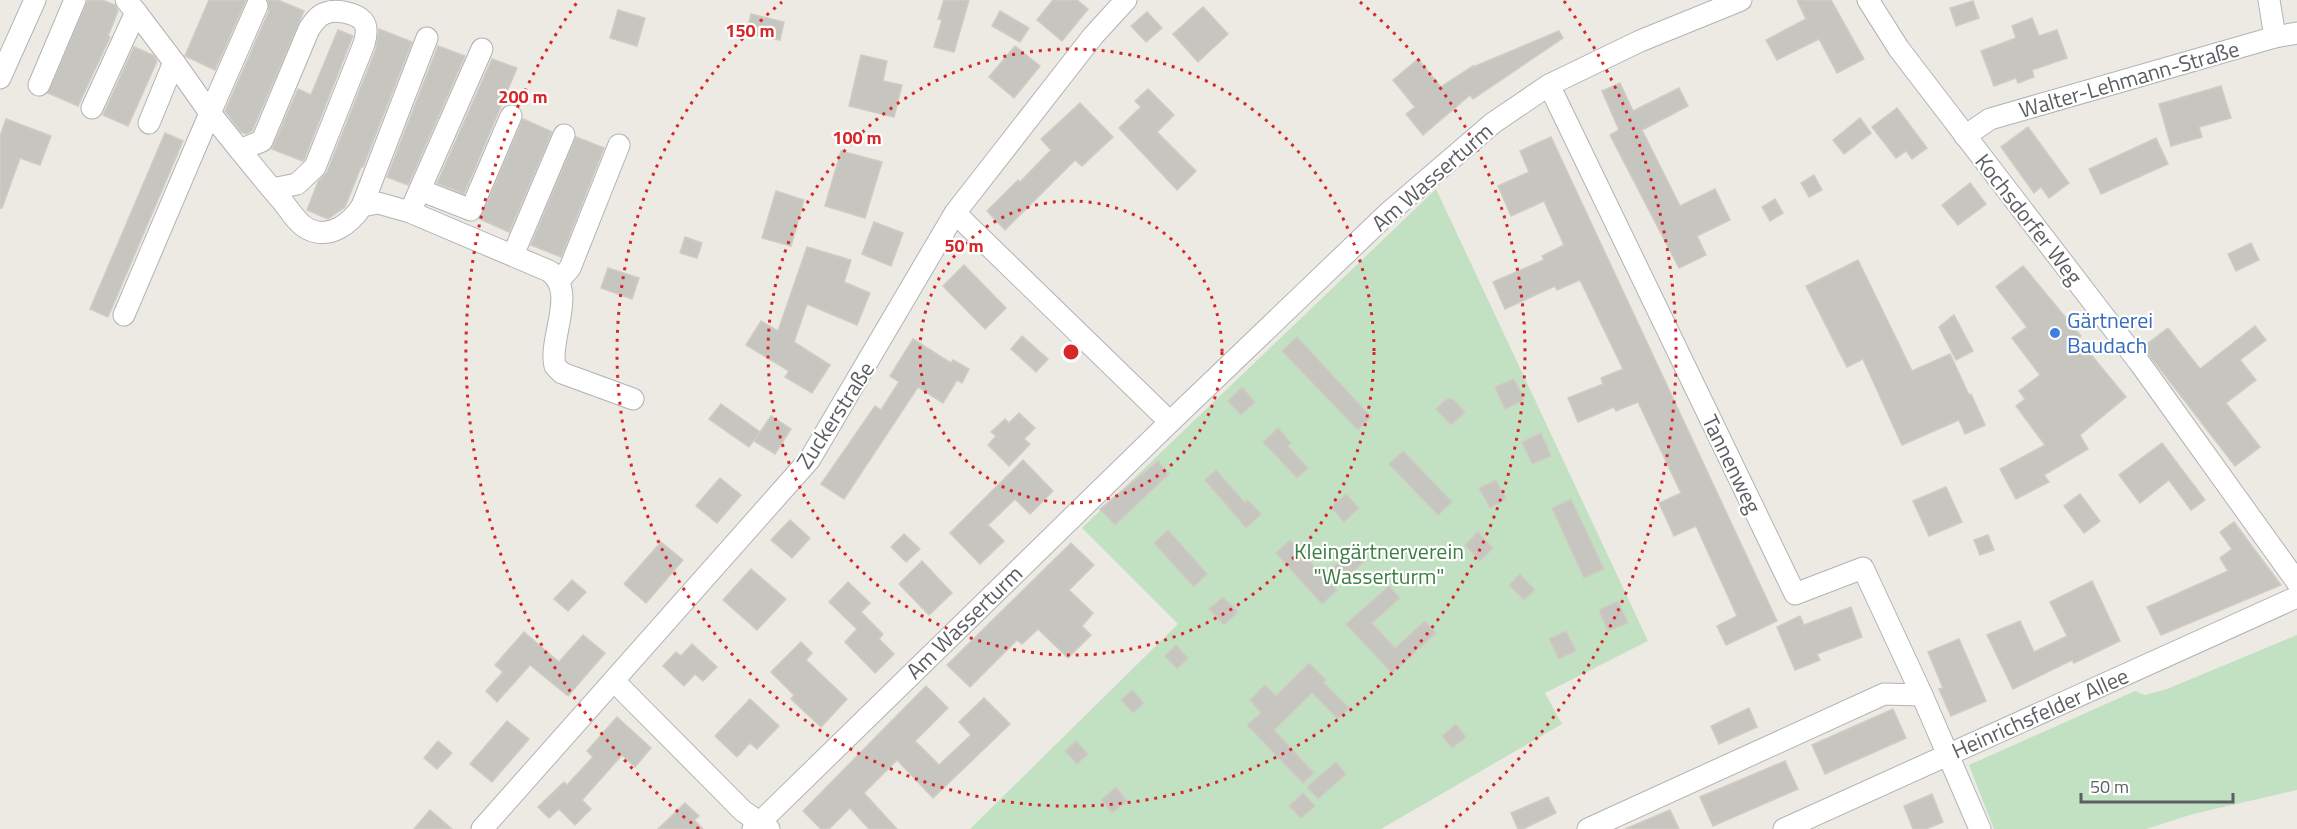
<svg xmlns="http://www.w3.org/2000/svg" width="2297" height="829" viewBox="0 0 2297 829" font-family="'Titillium Web',sans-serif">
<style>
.green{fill:#c2e1c3}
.building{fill:#c7c5c0;stroke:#d0ccc2;stroke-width:1.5}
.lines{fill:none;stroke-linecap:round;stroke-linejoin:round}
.minor-casing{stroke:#b0b3b7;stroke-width:23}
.minor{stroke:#fff;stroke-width:21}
.ring{fill:none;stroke:#d62828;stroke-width:3;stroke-dasharray:3 6}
.shop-dot{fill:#3f7fe0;stroke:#fff;stroke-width:2}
.labels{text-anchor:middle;stroke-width:4.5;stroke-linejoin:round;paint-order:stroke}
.street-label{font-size:22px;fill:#5b5e62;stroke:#fff}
.shop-label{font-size:22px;fill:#366cbe;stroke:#fff;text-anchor:start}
.park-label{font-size:22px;fill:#3e7e43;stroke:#fff}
.centre{fill:#d62828;stroke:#fff;stroke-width:3}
.ring-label{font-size:18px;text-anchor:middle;font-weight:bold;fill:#d62828;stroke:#fff;stroke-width:4.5;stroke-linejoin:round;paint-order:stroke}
</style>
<rect width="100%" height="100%" fill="#eceae3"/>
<g class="green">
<polygon points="1436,189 1648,641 1545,693 1562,724 1381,829 970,829 1178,624 1082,528"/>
<polygon points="2297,635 2297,790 2193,814 2146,829 1994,829 1969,765 2135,691 2145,695 2167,689"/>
</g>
<g class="building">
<polygon points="88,0 102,0 115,5 118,11 108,36 110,37 78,106 48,93"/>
<polygon points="209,0 246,0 215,70 185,56"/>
<polygon points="268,0 278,0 304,11 252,131 246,134 241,132 225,111 269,11"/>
<polygon points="944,0 969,0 954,52 934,47 942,20 938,19"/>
<polygon points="1053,0 1077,0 1088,9 1062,41 1037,20"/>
<polygon points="1797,0 1831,0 1864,59 1837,73 1819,39 1777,60 1766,40 1806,19"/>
<polygon points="1973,1 1979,18 1956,26 1950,8"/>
<polygon points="1203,7 1228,34 1198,62 1173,34"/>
<polygon points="618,10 645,18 637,46 610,38"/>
<polygon points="1000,11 1029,28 1020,42 992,26"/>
<polygon points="1147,12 1162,28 1146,42 1131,26"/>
<polygon points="751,14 784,22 780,40 747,33"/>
<polygon points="2032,18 2039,36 2057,30 2067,58 2032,70 2034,77 2018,83 2016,78 1994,86 1981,51 2016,38 2012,26"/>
<polygon points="379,29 412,42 363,167 361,167 345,207 328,219 307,210 318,182 327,172 376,49"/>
<polygon points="338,30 353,36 352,38 304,160 303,161 272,149 298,89 311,95"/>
<polygon points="1559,31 1563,38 1473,99 1470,95 1423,135 1406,114 1415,107 1393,80 1418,59 1441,87 1473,66 1473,67"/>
<polygon points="438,46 465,56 408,185 387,177"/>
<polygon points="1015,46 1040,66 1014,98 989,77"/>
<polygon points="134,47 153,55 157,61 128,126 103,115"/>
<polygon points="861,55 887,61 883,81 902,85 894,117 849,106"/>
<polygon points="492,59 517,68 464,194 437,183"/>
<polygon points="1620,83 1633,111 1679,88 1688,106 1642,130 1680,206 1715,189 1730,220 1697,236 1706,255 1679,268 1610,135 1619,130 1602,91"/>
<polygon points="2221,86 2231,118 2199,127 2202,137 2171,146 2159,104"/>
<polygon points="1148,89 1174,115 1157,132 1196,171 1177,190 1119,128 1141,107 1135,101"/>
<polygon points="1080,103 1113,137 1082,166 1075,160 1005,230 987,211 1018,180 1020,182 1051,150 1041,139"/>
<polygon points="1897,108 1927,148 1912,159 1906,151 1896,158 1872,127"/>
<polygon points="1860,118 1871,133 1844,154 1833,140"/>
<polygon points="6,119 51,136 40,165 20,158 2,208 0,208 0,136"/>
<polygon points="523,119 552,132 509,232 480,219"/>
<polygon points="2028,127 2069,183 2049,198 2041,187 2034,193 2001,147"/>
<polygon points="165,133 183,141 108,317 90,309"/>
<polygon points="576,137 604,148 561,257 531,245"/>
<polygon points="1551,137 1777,621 1726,645 1717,626 1737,616 1696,526 1674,536 1659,503 1681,493 1638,402 1616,411 1614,407 1578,422 1568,398 1603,384 1601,378 1623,369 1580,280 1557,290 1555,286 1505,309 1493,282 1544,260 1542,256 1564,245 1544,201 1511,216 1498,186 1529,172 1520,151"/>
<polygon points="2156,138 2168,164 2101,194 2089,169"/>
<polygon points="841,151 882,162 865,218 825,206"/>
<polygon points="1814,175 1822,190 1809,197 1801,183"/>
<polygon points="1970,183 1986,204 1958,225 1942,205"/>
<polygon points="776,191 804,200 791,246 762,238"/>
<polygon points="1775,199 1783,213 1770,221 1762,207"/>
<polygon points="874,222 903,233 891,266 862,254"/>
<polygon points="685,237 702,243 697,258 680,253"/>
<polygon points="2251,243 2259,260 2236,271 2228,254"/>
<polygon points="807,247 851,260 844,282 870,293 857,325 807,304 794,342 830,365 812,393 785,377 789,371 746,345 761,321 778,331"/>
<polygon points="1858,260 1912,371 1950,354 1969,395 1971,394 1985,425 1965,434 1959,420 1902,445 1863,359 1847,367 1806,286"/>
<polygon points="964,265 1006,308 985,329 943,286"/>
<polygon points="2023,266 2081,336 2078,339 2126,397 2080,435 2088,449 2044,475 2049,482 2016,499 2000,469 2045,445 2016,406 2025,399 2019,391 2040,375 2012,338 2027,327 1996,287"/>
<polygon points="608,268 639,278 632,299 601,288"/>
<polygon points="1954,315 1973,351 1956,360 1939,327"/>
<polygon points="2255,326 2266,340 2240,360 2256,380 2226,403 2260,447 2235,466 2143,347 2168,328 2200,369"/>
<polygon points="1022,336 1048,359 1036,372 1011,349"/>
<polygon points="1297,337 1371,417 1358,430 1282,351"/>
<polygon points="913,339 951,363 953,360 969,369 962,383 957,380 943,403 918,387 844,499 821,484 875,406 881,410 899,382 890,376"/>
<polygon points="1514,379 1524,400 1505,409 1495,387"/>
<polygon points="1242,387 1255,402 1241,415 1228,401"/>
<polygon points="1447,399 1453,399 1465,412 1451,425 1436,409"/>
<polygon points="721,404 760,432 749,447 709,419"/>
<polygon points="1019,413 1035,428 1024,439 1030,444 1009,466 988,445 996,436 991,432 1005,419 1009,423"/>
<polygon points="771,416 791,429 775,454 754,441"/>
<polygon points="1278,428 1291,443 1288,446 1308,468 1297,478 1263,442"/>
<polygon points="1541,433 1551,456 1532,464 1522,442"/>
<polygon points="2162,443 2205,500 2191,510 2169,480 2140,503 2119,475"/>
<polygon points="1403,451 1452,502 1438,515 1389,464"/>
<polygon points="1023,460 1053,491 1030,514 1015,499 988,525 1004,541 980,564 950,533"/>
<polygon points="1158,461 1169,474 1115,525 1100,509"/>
<polygon points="1216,470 1245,503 1248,500 1261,514 1246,528 1205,480"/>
<polygon points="720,478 741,495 717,523 696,506"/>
<polygon points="1496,480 1506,499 1490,508 1479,488"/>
<polygon points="1946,487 1962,522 1929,536 1913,501"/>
<polygon points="1346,494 1359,508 1344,522 1331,507"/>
<polygon points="2080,494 2100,521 2084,533 2064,506"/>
<polygon points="1571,499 1604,569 1584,578 1552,508"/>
<polygon points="790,520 810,538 792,558 771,540"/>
<polygon points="2234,522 2281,585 2161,635 2147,607 2228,571 2220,558 2232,549 2220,532"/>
<polygon points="1168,530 1207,574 1194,587 1154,543"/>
<polygon points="1478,532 1493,548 1480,561 1465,545"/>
<polygon points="904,534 920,549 906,562 891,547"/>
<polygon points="1988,535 1994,550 1980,555 1974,540"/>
<polygon points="1290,540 1323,576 1354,549 1365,561 1334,588 1337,590 1322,604 1276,553"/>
<polygon points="661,542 683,560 646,603 624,584"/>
<polygon points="1071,543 1094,565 1069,590 1093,613 1082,626 1091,635 1068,658 1038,629 1022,644 1017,640 970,687 947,665"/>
<polygon points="922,561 952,593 929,615 899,584"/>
<polygon points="751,569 786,599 757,630 723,600"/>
<polygon points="1520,574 1535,590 1524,600 1509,585"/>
<polygon points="572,580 586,592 568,611 554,599"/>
<polygon points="2092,581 2120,641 2074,663 2072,660 2013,689 1987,635 2020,621 2034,652 2067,636 2050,602"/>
<polygon points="848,582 870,603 861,612 883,634 879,639 894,654 875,673 845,642 857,629 829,602"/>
<polygon points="1389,586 1400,598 1372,623 1393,646 1395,648 1425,621 1436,633 1392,673 1346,624"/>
<polygon points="1223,597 1238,612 1224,625 1209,609"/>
<polygon points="1618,601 1628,623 1608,631 1599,610"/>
<polygon points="1851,607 1862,637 1817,654 1820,660 1795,670 1777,627 1800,616 1804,625"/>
<polygon points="1566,631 1576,651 1559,659 1549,639"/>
<polygon points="524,632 559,662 583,635 605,653 568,696 530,665 497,702 486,691 503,672 495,665"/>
<polygon points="1959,639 1986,701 1951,716 1939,689 1943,688 1928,652"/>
<polygon points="801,642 812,653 806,660 847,699 821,727 791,699 794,695 771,672"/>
<polygon points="692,644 717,667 703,681 695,674 684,686 663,666 676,652 681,656"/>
<polygon points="1176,645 1188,658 1177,669 1165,656"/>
<polygon points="1309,663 1326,680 1323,682 1349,708 1338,719 1312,693 1274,730 1314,773 1303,783 1247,725 1261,713 1250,700 1265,685 1276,696"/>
<polygon points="926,686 948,708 915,741 939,765 971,735 959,722 984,698 1010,724 933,798 897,760 864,793 897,829 869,829 850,808 829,829 821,829 803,811"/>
<polygon points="1132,690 1144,703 1133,713 1121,700"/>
<polygon points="750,699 779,726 757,749 750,743 737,757 715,736"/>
<polygon points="1749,708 1757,727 1719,744 1711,726"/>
<polygon points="1893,709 1906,738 1825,774 1812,745"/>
<polygon points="617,717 651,748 635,767 622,755 582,800 591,809 575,825 559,809 549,818 538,807 564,782 567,785 593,757 587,751"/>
<polygon points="507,721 529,739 492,782 470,764"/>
<polygon points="1456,724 1466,737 1452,748 1442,736"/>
<polygon points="438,741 452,753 437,769 424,758"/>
<polygon points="1076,741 1088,754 1077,764 1065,751"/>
<polygon points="1785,761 1798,789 1713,826 1700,797"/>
<polygon points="1336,762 1346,774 1318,799 1307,787"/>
<polygon points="1116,787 1127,801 1112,813 1101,800"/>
<polygon points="1303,793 1315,806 1301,818 1289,806"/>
<polygon points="1932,794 1943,822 1926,829 1913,829 1904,806"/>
<polygon points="1548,797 1556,813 1523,829 1518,829 1511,813"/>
<polygon points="685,803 699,816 694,820 703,829 658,829"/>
<polygon points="430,810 452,829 414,829"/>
<polygon points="1670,810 1679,829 1625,829"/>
</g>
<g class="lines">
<g class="minor-casing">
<g id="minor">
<polyline points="1868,0 1899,49 2139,362 2297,582"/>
<polyline points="2269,0 2275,37"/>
<polyline points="136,12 174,62 149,123"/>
<polyline points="174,62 210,113 257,6"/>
<polyline points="0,78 35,0"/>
<polyline points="39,85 75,0"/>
<polyline points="1549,85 1795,594 1863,568 1922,695 1980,829"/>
<polyline points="92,108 136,12 126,0"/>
<polyline points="1965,136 1990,119 2275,37 2297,33"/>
<path d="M240,150L262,141L309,29C313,23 318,15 326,13C336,9 356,13 363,21C368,27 366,37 364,44L315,167L297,184L272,189"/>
<polyline points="420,190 471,210 511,116"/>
<polyline points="362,206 378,203 410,212 482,49"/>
<path d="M410,212L549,271C578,291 548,339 555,366L562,373L633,399"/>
<polyline points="955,213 1170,422"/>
<polyline points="513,255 564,135"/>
<polyline points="556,276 563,276 570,268 619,145"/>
<path d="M124,315L210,113C234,143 258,173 283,202C290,211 298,224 308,229C330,240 351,223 362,206L427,38"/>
<polyline points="614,681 743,811 769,829"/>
<polyline points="482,829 810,459 955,213 1093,36 1126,0"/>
<polyline points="753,829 1170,422 1387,214 1493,123 1549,85 1640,41 1741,0"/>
<polyline points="1588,829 1884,694 1922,695"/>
<polyline points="1784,829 2297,597"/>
</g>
</g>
<use href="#minor" class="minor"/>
</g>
<g class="ring">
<circle cx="1071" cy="352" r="151"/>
<circle cx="1071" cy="352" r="303"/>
<path d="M1360 2A454 454 0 1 1 782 2"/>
<path d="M699 829A605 605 0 0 1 578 1M1564 1A605 605 0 0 1 1443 829"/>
</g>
<circle class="shop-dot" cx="2055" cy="333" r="6"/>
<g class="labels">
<g class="street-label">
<text transform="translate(2129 79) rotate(-16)" y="8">Walter-Lehmann-Straße</text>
<text transform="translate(1432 177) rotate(-41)" y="8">Am Wasserturm</text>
<text transform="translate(2029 219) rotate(52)" y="8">Kochsdorfer Weg</text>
<text transform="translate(835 415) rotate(-57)" y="8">Zuckerstraße</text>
<text transform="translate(1732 464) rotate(64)" y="8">Tannenweg</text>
<text transform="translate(964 622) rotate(-44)" y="8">Am Wasserturm</text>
<text transform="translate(2040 713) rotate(-24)" y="8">Heinrichsfelder Allee</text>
</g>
<g class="shop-label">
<text x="2067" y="328">Gärtnerei<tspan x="2067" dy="25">Baudach</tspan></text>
</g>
<g class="park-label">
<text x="1379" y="559">Kleingärtnerverein<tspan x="1379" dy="25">"Wasserturm"</tspan></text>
</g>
</g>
<circle cx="1071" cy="352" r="9" class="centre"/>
<g class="ring-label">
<text x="750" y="37">150 m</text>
<text x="523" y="103">200 m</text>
<text x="857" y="144">100 m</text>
<text x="964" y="252">50 m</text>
</g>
<path d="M2081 793v9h152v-9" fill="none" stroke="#5b5e62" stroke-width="3"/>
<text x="2090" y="793" font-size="18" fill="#5b5e62" stroke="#ffffff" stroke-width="4.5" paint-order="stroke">50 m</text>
</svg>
